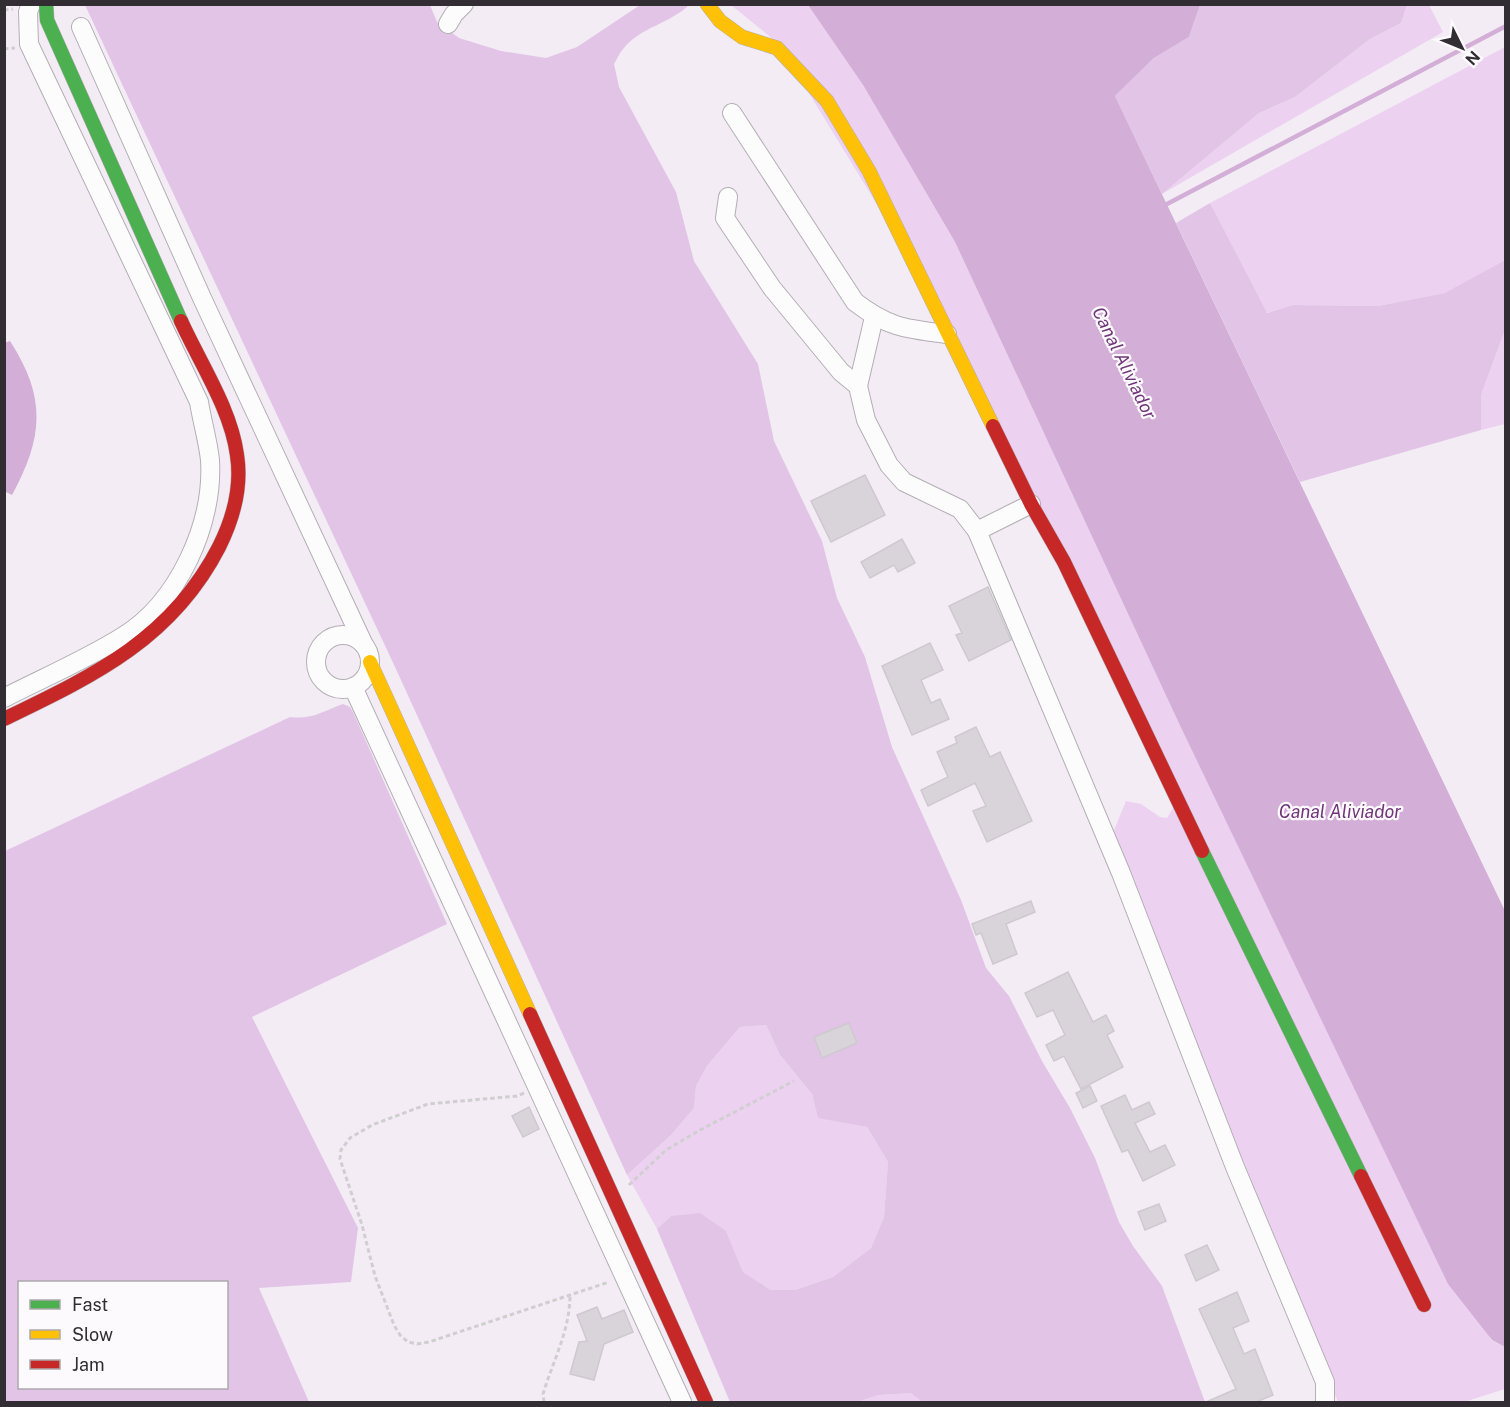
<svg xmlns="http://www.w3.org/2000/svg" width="1510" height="1407" viewBox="0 0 1510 1407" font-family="'Public Sans',sans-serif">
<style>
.green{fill:#edd1f1}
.forest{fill:#e2c4e7;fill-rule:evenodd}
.water{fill:#d3afd8}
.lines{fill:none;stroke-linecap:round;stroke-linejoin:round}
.stream{stroke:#d3afd8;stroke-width:4.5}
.building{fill:#d9d4da;stroke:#cec9cf;stroke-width:1.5}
.street-casing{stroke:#b3aeb4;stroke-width:20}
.fast-casing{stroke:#b3aeb4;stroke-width:15}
.slow-casing{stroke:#b3aeb4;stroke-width:15}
.jam-casing{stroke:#b3aeb4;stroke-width:15}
.path{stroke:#d0ced0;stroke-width:3;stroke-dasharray:4.5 3;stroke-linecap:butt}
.street{stroke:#fdfcfd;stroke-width:18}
.fast{stroke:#4caf50;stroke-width:14}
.slow{stroke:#ffc107;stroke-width:14}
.jam{stroke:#c62828;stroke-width:14}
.labels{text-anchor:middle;stroke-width:4.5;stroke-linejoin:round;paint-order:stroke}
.water-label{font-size:18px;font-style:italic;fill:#70367a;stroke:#fdfafd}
</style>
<rect width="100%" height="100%" fill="#f3ecf4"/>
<g class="green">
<polygon points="731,5 808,5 863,85 955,242 1176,717 1491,1340 1505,1347 1505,1389 1464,1402 1338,1402 1112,835 1126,801 1141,804 1160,817 1167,818 1181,795 951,326 779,44"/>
<polygon points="1407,5 1429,5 1443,32 1162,194 1259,113 1295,97 1370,39 1401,23"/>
<polygon points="1505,47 1505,260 1446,293 1378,306 1293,305 1266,313 1210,203"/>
<polygon points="1505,330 1505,424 1481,430 1481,395"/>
<polygon points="766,1025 780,1055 812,1094 818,1117 867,1127 888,1162 884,1217 871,1248 833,1277 795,1290 771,1290 743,1272 726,1231 671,1216 657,1229 627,1175 671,1135 694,1108 696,1086 707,1066 740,1027"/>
<polygon points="911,1393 922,1402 857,1402 879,1395"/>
</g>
<g class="forest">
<path d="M85,5H430L437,22L459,38L501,51L546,58L577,47L640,5H689C671,23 641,27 624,48C620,52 617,59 614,64L619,87L676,192L694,261L758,364L774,441L822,541L837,598L865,657L892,747L961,900L986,968L1009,996L1042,1061L1070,1108L1095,1158L1119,1222L1133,1246L1162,1286L1205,1402H922L911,1393L879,1395L857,1402H730L657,1229L671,1216L700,1213L726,1231L743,1272L771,1290H795L833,1277L871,1248L884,1217L888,1162L867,1127L818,1118L812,1094L780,1055L766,1025L740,1027L707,1066L696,1086L694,1108L671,1135L627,1175L395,667Z"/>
<polygon points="1200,5 1407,5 1401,23 1370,39 1295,97 1259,113 1162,194 1115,96 1154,58 1189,37"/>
<polygon points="1210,203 1267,313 1293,305 1378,306 1445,293 1505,260 1505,330 1481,395 1481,430 1300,482 1176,223"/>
<path d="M343,704L350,707L353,712L447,924L252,1017L358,1228L351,1282L259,1288L309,1402H5V851L290,717C312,720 323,711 343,704ZM226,1282V1388H20V1282Z"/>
</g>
<g class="water">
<polygon points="1050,5 1051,6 1054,4 1200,5 1189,37 1154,58 1115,96 1505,911 1505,1347 1492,1340 1448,1284 1176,717 955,242 863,85 808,5"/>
<path d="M10,341C47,398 43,438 12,495L4,491V343Z"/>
</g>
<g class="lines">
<polyline class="stream" points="1167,204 1506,26"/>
</g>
<g class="building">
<polygon points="865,475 885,515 831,542 811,501"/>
<polygon points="902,539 915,563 898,572 894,565 870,578 861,562"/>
<polygon points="988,587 1011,640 969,661 956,635 962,633 949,606"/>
<polygon points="930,643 943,670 921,680 931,703 940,699 949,719 912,735 882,666"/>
<polygon points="976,727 990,757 1000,752 1032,821 987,842 973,811 986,806 975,783 928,806 921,790 948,777 937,752 957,743 955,737"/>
<polygon points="1031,901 1035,912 1006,924 1017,954 993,964 981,933 976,935 972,924"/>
<polygon points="1068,972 1093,1022 1106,1015 1114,1031 1107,1035 1123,1067 1081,1089 1064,1056 1054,1061 1046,1045 1065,1035 1053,1010 1037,1017 1025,993"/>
<polygon points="849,1023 857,1043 822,1058 814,1037"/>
<polygon points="1090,1086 1097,1101 1083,1108 1076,1093"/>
<polygon points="1125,1095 1132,1110 1149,1102 1155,1114 1135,1123 1150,1152 1165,1145 1175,1165 1143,1181 1128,1150 1122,1152 1101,1106"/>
<polygon points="529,1107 539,1129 523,1137 512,1116"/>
<polygon points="1159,1204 1166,1221 1145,1230 1138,1212"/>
<polygon points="1207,1245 1219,1270 1196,1281 1185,1255"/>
<polygon points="1237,1292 1249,1321 1233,1328 1244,1354 1255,1349 1273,1395 1256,1402 1206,1402 1236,1389 1199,1309"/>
<polygon points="597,1307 602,1319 624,1310 633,1332 604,1344 594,1380 570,1374 579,1342 587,1341 577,1315"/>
</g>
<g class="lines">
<g class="street-casing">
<g id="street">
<polyline points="448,24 454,14 464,4"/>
<polyline points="81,27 202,298 364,645"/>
<path d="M732,113L855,302C889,328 906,329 947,334"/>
<polyline points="728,197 725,218 772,288 841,372 858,386 866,420 889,465 904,482 960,509 977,531"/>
<polyline points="858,386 874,317"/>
<polyline points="1031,504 977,531 1121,873 1235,1167 1325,1382 1325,1402"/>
<circle cx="343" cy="662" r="27"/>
<polyline points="353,687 682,1402"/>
<path d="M4,698C43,678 85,660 122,637C178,603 214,524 210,460C208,441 202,421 199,402L29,44L28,12L31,4"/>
</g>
</g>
<g class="fast-casing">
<g id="fast">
<polyline points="46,4 47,20 181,321"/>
<polyline points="1202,851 1361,1176"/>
</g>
</g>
<g class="slow-casing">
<g id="slow">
<polyline points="707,4 720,21 742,37 777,48 827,101 869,171 993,426"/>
<polyline points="370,662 530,1014"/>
</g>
</g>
<g class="jam-casing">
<g id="jam">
<polyline points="993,426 1031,504 1064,562 1202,851"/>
<path d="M4,719C93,676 172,639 219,547C233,519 242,487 237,455C231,409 200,363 181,321"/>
<polyline points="530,1014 706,1402"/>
<polyline points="1361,1176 1424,1305"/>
</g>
</g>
<g class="path">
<polyline points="4,10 13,9"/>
<polyline points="4,49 15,48"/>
<polyline points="524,1093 517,1096 428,1104 372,1125 350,1138 341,1150 340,1159 362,1225 375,1276 394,1325 400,1335 408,1342 417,1344 429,1342 609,1282"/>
<polyline points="629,1185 666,1150 700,1130 794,1081"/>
<path d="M544,1402L543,1394C553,1361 570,1330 570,1295"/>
</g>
<use href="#street" class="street"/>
<use href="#fast" class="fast"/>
<use href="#slow" class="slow"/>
<use href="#jam" class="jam"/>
</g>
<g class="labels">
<g class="water-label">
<text transform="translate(1124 363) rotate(64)" y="6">Canal Aliviador</text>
<text x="1340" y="818">Canal Aliviador</text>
</g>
</g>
<rect width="1510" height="1407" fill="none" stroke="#322d32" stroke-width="12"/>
<rect x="18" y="1281" width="210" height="108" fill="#fdfafd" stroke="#aca8ac" stroke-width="1.5"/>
<rect x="30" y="1300" width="30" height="9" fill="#4caf50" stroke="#aca8ac" stroke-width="1.5"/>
<text x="72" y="1311" font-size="18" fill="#322d32">Fast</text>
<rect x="30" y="1330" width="30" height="9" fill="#ffc107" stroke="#aca8ac" stroke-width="1.5"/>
<text x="72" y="1341" font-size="18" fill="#322d32">Slow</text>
<rect x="30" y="1360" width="30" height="9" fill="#c62828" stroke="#aca8ac" stroke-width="1.5"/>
<text x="72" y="1371" font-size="18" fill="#322d32">Jam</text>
<g transform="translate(1462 48) rotate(133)" stroke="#fdfafd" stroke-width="4.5" paint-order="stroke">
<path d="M0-4.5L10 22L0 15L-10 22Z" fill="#322d32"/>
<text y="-9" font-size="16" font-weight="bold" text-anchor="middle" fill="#322d32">N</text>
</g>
</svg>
